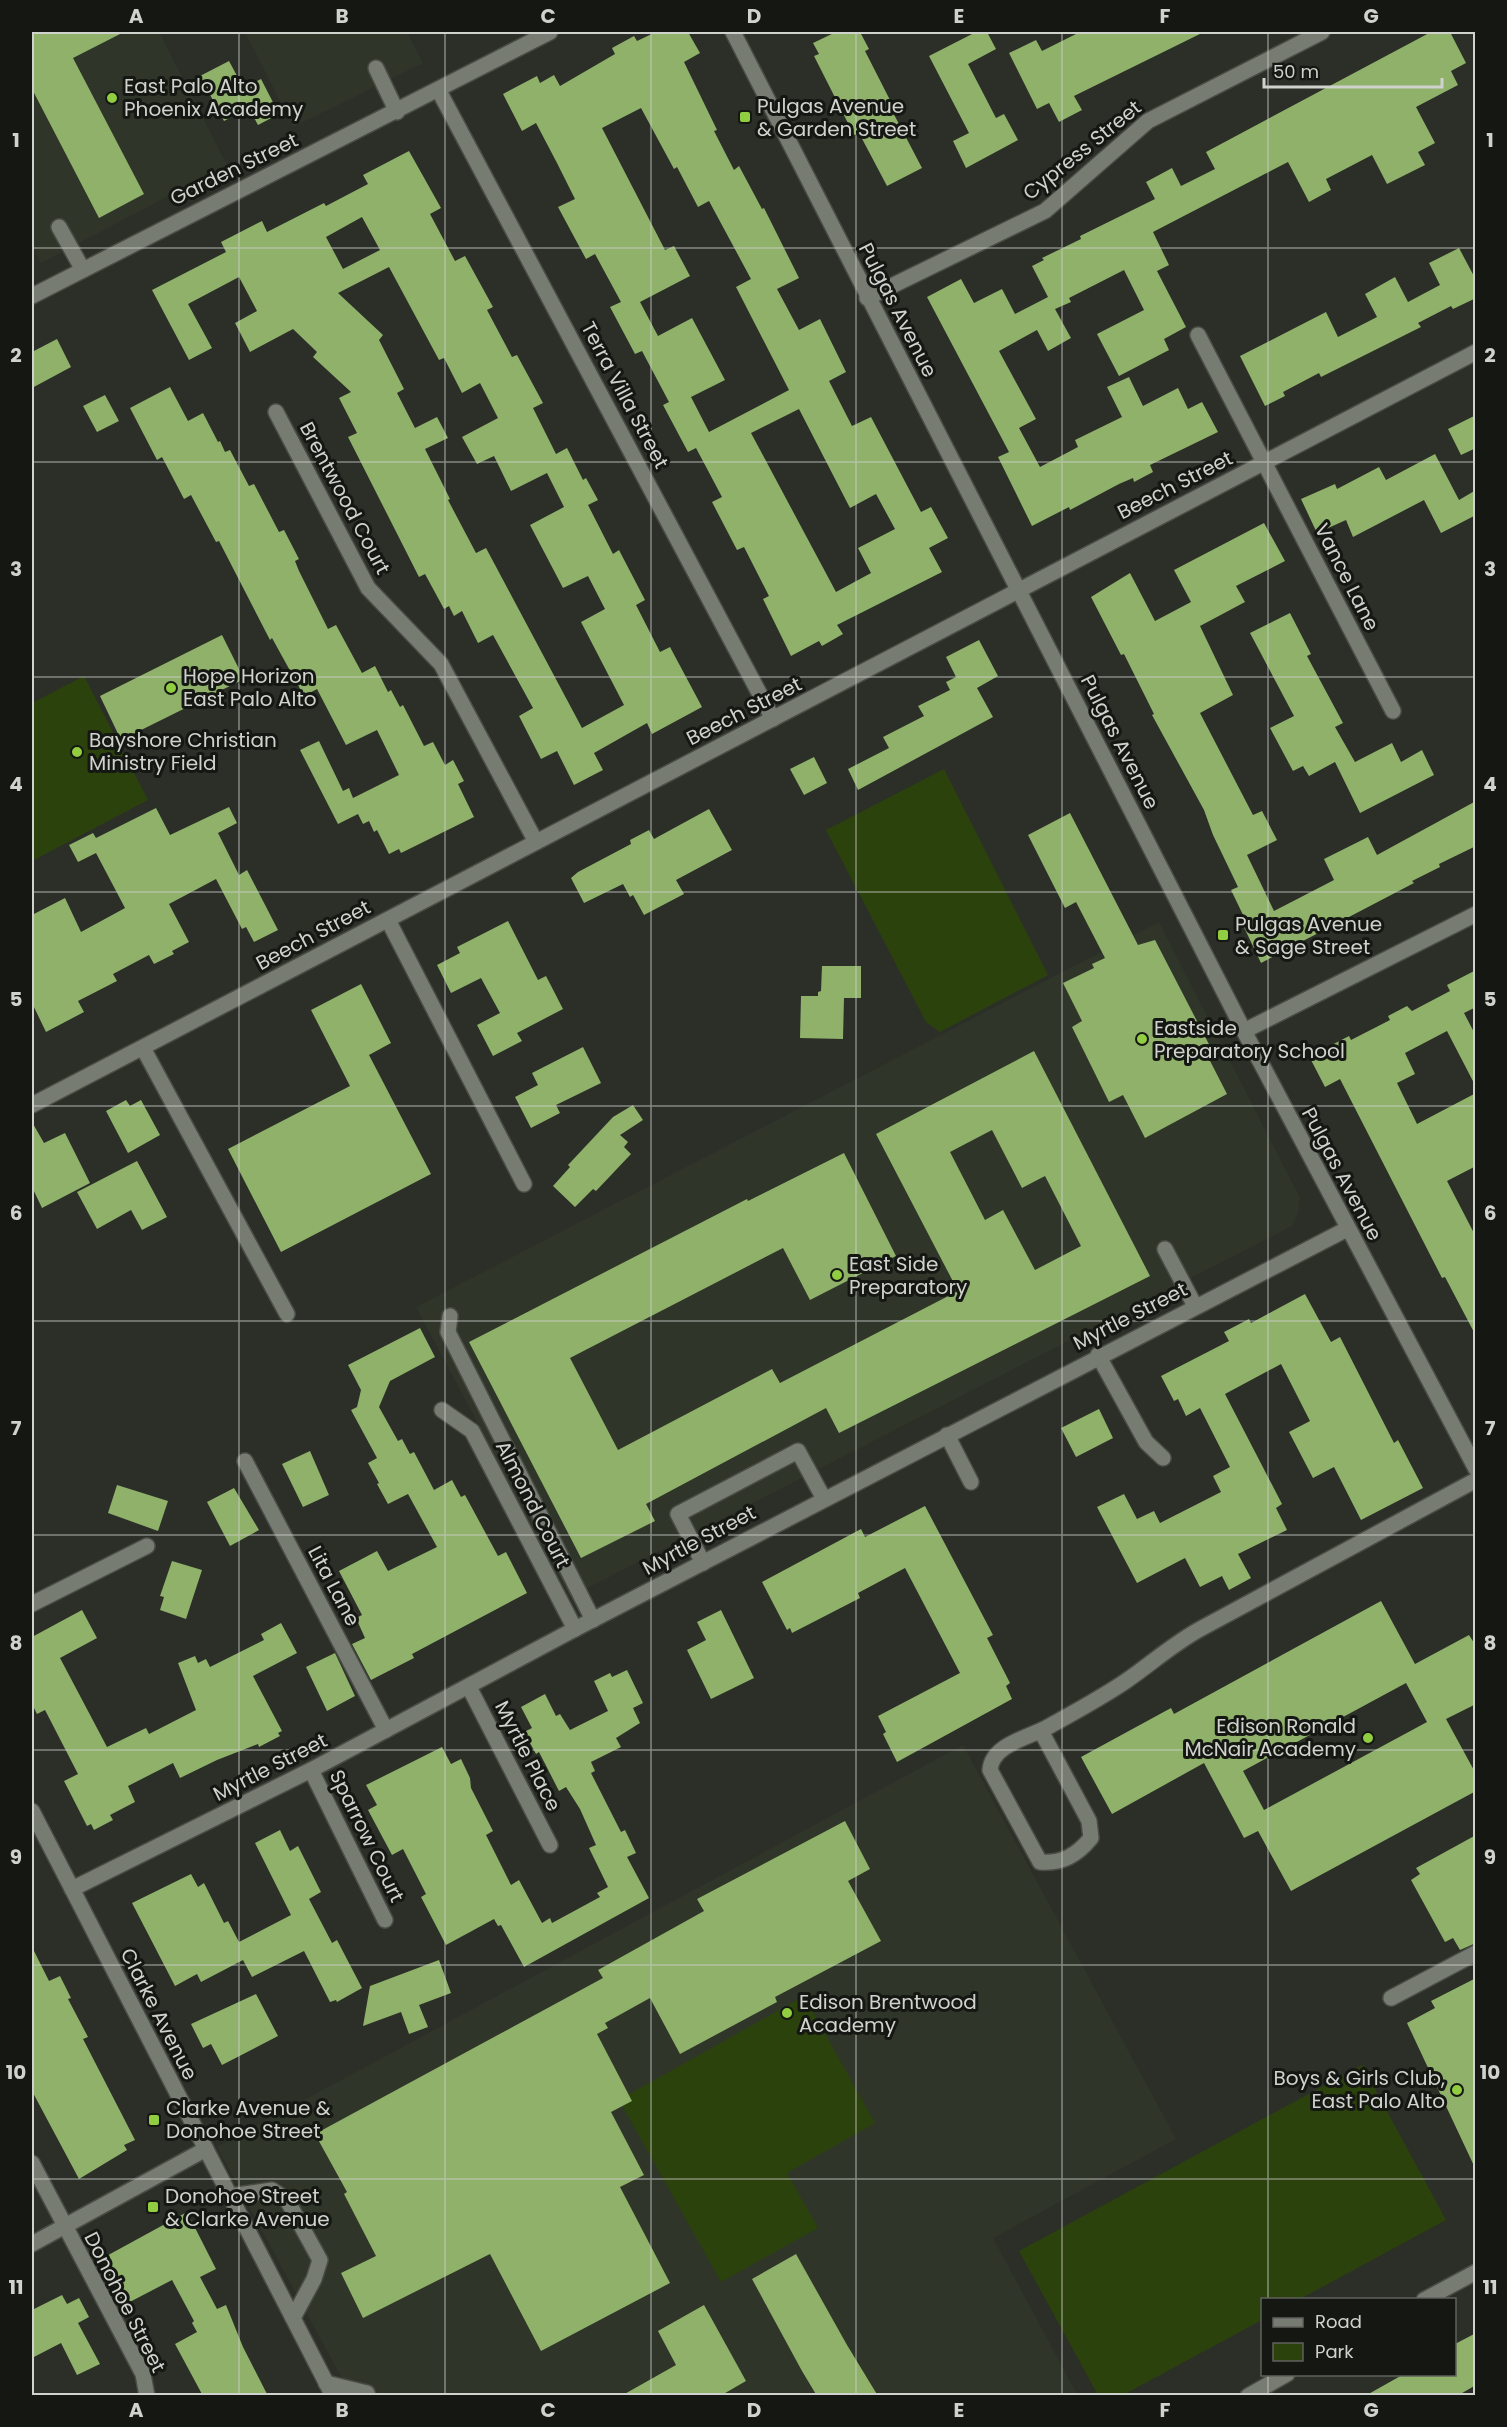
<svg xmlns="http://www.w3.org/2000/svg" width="1507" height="2427" viewBox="0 0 1507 2427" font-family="Poppins,sans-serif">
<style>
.built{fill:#2f3629}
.green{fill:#2c420d}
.building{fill:#8fb16a;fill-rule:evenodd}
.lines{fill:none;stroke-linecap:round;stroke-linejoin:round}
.minor-casing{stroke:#494b45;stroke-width:18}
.minor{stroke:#777c73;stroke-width:15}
.grid{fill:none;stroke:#d0d2cd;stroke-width:1.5;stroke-opacity:0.55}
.poi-dot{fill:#91cd40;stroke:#151713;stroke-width:2}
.labels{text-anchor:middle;stroke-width:6;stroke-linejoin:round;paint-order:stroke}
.poi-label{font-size:20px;fill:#d0d2cd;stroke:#151713;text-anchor:start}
.street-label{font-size:20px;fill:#d0d2cd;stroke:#151713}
.neatline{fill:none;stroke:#d0d2cd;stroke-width:2}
.grid-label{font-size:20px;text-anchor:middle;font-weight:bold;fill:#d0d2cd}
</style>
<rect width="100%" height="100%" fill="#2b2f28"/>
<g class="built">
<polygon points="32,32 159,32 227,165 41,263 32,246"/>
<polygon points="245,32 407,32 423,63 293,127"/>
<polygon points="1159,922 1300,1198 1298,1212 1292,1226 570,1597 416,1307"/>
<polygon points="963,1745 1176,2139 993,2238 1078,2396 351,2395 217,2147"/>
</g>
<g class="green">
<polygon points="84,676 148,800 34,860 32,855 32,703"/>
<polygon points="944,769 1048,975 940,1032 926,1022 826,830"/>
<polygon points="804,1996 875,2123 787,2173 818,2228 721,2282 619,2100"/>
<polygon points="1362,2065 1446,2220 1300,2299 1262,2300 1262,2320 1123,2395 1098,2395 1019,2251"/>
</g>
<g class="building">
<polygon points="32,32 124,32 73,58 144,194 99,218 32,89"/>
<path d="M656,32H688L700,53L684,62L717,130L714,131L734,170L739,166L762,209L764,208L799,278L777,289L799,330L820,319L846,372L829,381L852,426L871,417L921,512L931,507L948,538L929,548L942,572L837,625L843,634L822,646L819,641L791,656L763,599L769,596L744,547L737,550L712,502L722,497L696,448L688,452L663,405L669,402L642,351L635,354L610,307L621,302L595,254L586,259L558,207L575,199L557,163L536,123L522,131L503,94L537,76L540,83L554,75L560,86L615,54L612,48L634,36L637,41ZM641,108L674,169L677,167L698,207L709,201L751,279L736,287L789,390L709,432L691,397L725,380L692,318L658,336L640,302L690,276L674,246L665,250L602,128ZM799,409L850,508L876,494L895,529L858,548L871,573L836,592L751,433Z"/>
<polygon points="836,32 860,32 869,49 865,51 891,102 888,103 922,168 887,186 859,133 854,135 814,56 819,54 813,43"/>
<polygon points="976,32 987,32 996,49 968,64 996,118 1004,114 1018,140 966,168 953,141 969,133 929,56"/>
<polygon points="1080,32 1204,32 1074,96 1082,110 1059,122 1049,103 1037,109 1009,53 1036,40 1042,51"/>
<polygon points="1431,32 1450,32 1466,63 1451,71 1458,85 1416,107 1435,143 1418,152 1425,165 1387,184 1372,155 1326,179 1331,190 1309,202 1288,162 1153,232 1169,265 1157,271 1186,327 1164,339 1169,350 1119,376 1097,334 1144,310 1124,270 1069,298 1071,302 1055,309 1071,338 1048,351 1037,330 999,351 1036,419 1019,428 1040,467 1078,447 1075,440 1122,417 1107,387 1129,377 1143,406 1178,388 1188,409 1202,402 1218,432 1150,465 1153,472 1134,482 1133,478 1119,484 1070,510 1069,507 1032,526 998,457 1009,452 927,297 961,279 974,303 1002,289 1015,314 1048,297 1032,266 1044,260 1042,258 1081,239 1080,236 1155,199 1146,182 1172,168 1181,186 1215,169 1206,152"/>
<polygon points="229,61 242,85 246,83 247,86 261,79 279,114 258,125 249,108 224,121 200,76"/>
<path d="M409,151L441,208L430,214L455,261L465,256L493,307L487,310L512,357L517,355L543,403L533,408L556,454L567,448L583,480L586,478L598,500L588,505L613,554L619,550L645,600L636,605L660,652L670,647L702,707L652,734L647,723L594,753L603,770L574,785L557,751L541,759L519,716L533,708L493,635L478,643L462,611L454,616L449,606L444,609L425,574L419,577L348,437L357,433L339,398L351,392L313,357L317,352L293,329L250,352L235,323L257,311L239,277L188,304L212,348L189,360L152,290L226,252L221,242L262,221L267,232L324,203L326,206L368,184L363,175ZM362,217L380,250L343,269L326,237ZM389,267L439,360L444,358L462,393L480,383L498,418L462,437L477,464L494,456L511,491L547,473L564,507L530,525L563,588L588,576L605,609L581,622L624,705L582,728L486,548L476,553L448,500L450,499L425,449L448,438L437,417L415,428L397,393L404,389L379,340L383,335L338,293Z"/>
<polygon points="1459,248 1476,280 1476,298 1453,309 1451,306 1418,323 1421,327 1321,377 1319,373 1283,392 1285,396 1265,406 1240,356 1326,312 1338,337 1377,317 1365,294 1395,277 1408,302 1440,285 1429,263"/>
<polygon points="57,339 71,367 32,388 32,352"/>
<polygon points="170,387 188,421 203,413 218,442 220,441 225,452 230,450 249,486 254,484 279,532 284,530 299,559 295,561 299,571 328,629 336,625 362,673 375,666 388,692 391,690 400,707 403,705 424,746 433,742 445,765 453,760 464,781 458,784 474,817 401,853 399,849 389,854 377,830 374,832 369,821 363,824 358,814 338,824 300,750 319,741 343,791 349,788 353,798 399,775 377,730 346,745 317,689 304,696 272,638 270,640 219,541 216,542 191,495 184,499 162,457 157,460 130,408"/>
<polygon points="105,395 119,421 97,432 83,406"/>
<polygon points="1476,415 1476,448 1461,455 1448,429"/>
<polygon points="1435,454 1459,500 1476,490 1476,515 1441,533 1424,500 1353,537 1346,520 1317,533 1301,499 1335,484 1337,489 1379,467 1386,480"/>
<polygon points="1264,523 1285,561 1236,586 1245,602 1200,626 1233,695 1200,713 1253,815 1262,811 1277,840 1247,855 1274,911 1334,880 1324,859 1368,837 1377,855 1476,801 1476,846 1439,864 1440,867 1412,881 1414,883 1261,963 1241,921 1245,919 1231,890 1238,887 1213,835 1204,810 1152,715 1154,714 1124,654 1121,655 1091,597 1130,573 1155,621 1191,602 1174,570"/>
<polygon points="1290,613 1311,654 1307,656 1343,723 1335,727 1355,762 1392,743 1401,762 1422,750 1434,775 1360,813 1335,762 1309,776 1303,766 1293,771 1270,728 1294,716 1250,633"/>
<polygon points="222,635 244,679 121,740 100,696"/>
<polygon points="979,640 998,676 977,688 993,717 858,790 848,769 889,748 883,737 924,716 918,706 950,690 946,682 956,677 946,657"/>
<polygon points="814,757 827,783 804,795 790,769"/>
<polygon points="229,807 237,823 218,833 239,875 247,870 278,930 254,942 246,927 242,929 216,879 169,904 189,942 172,951 174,954 154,964 149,955 113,974 117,981 78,1001 84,1012 46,1032 32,1003 32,915 65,898 81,932 125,908 96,853 78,862 69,845 93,833 96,838 156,808 170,835"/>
<polygon points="709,809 732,850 676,880 684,894 644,915 633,895 630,897 623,884 584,903 571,878 578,872 631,844 630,840 649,830 654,839"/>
<polygon points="1070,813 1138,945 1155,940 1213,1052 1207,1055 1227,1094 1145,1138 1123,1095 1109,1102 1072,1027 1082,1021 1063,983 1094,968 1092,964 1105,958 1076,902 1065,908 1028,835"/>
<polygon points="508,921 538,980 546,976 563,1009 517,1033 522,1041 493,1056 477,1025 500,1013 481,978 451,993 437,965 460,953 457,947"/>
<polygon points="822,966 861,966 861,998 844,998 843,1039 800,1038 801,996 818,996 818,992 821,991"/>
<polygon points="1476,970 1476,1007 1464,1013 1476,1036 1476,1087 1447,1031 1405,1053 1415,1074 1397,1083 1417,1124 1476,1093 1476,1166 1447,1181 1476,1237 1476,1336 1445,1277 1442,1278 1340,1079 1325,1087 1311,1060 1328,1052 1326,1048 1349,1036 1351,1040 1390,1020 1388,1016 1407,1006 1412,1011 1450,991 1447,985"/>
<polygon points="361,984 391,1043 369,1055 431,1174 281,1252 228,1149 350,1086 311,1010"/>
<polygon points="583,1047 601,1083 556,1105 560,1113 531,1128 515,1097 538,1085 532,1073"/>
<path d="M1034,1051L1150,1276L839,1433L826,1408L646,1504L655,1521L581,1558L469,1342L747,1199L748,1201L844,1153L896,1256L810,1300L783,1248L570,1358L618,1450L772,1369L780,1383L958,1291L876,1134ZM992,1130L1022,1188L1045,1176L1081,1246L1035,1270L1003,1210L985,1220L950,1152Z"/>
<polygon points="126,1100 130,1106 141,1100 160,1135 128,1153 106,1111"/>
<polygon points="633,1105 643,1120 620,1135 628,1142 624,1147 631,1154 596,1191 593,1189 575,1207 553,1186 570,1167 568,1165 613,1117"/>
<polygon points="32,1122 44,1143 65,1133 90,1183 42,1208 32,1187"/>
<polygon points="137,1161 167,1217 142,1230 131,1210 97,1229 77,1192"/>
<polygon points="1305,1294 1331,1342 1340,1337 1394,1443 1398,1440 1423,1488 1361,1520 1334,1467 1313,1478 1289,1432 1310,1421 1281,1364 1225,1394 1282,1504 1276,1508 1287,1530 1238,1554 1251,1578 1229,1590 1222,1576 1200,1587 1185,1558 1137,1583 1097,1507 1124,1494 1137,1519 1154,1511 1160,1523 1221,1492 1213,1476 1230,1467 1200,1408 1186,1416 1178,1399 1174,1401 1161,1376 1229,1341 1224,1332 1249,1319 1251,1323"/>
<polygon points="420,1328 435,1357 390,1381 379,1407 398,1441 402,1439 410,1454 414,1452 434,1490 452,1480 461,1497 465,1495 498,1556 506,1552 527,1593 412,1654 414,1658 371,1680 352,1644 365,1638 356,1618 362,1615 339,1571 377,1551 388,1571 437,1547 408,1494 388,1504 377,1484 379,1483 368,1463 377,1458 351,1410 357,1407 361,1390 348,1365"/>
<polygon points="1099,1409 1113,1438 1076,1457 1061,1428"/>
<polygon points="310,1451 329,1495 303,1507 282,1464"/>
<polygon points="117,1485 168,1501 158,1531 108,1513"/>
<polygon points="234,1488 259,1530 230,1546 207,1502"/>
<polygon points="925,1506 993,1635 987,1638 1010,1683 1006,1686 1012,1699 897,1762 883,1734 886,1732 878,1716 960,1673 905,1568 858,1593 860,1598 792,1633 790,1628 787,1630 762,1582 861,1529 865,1537"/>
<polygon points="172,1561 202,1570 186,1619 160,1610 164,1597 160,1596"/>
<path d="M1381,1601L1415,1664L1469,1635L1476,1646V1704L1446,1719L1476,1774V1791L1291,1891L1258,1831L1244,1838L1204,1763L1112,1814L1081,1757L1171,1708L1174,1714ZM1406,1683L1427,1722L1264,1810L1243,1771Z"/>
<polygon points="82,1610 97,1638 60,1658 107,1747 146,1728 149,1734 196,1710 178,1663 195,1656 198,1663 206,1659 210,1667 264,1640 261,1634 281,1623 297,1653 253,1676 282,1731 278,1733 280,1736 259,1747 258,1744 217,1760 180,1778 173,1763 128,1786 135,1802 110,1815 113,1820 94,1830 91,1824 87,1826 64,1781 78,1774 45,1710 37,1714 32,1704 32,1637"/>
<polygon points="721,1610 754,1678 711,1699 687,1650 706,1640 697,1622"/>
<polygon points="335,1653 355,1696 327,1711 306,1667"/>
<polygon points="627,1670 643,1703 633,1708 640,1723 616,1738 621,1747 591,1762 595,1771 591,1773 621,1832 625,1830 636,1853 627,1857 649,1898 524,1967 501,1925 498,1926 494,1919 446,1945 421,1897 426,1894 403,1849 392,1855 368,1810 377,1805 366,1785 442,1747 451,1764 461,1759 470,1778 471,1788 493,1831 486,1835 511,1885 519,1880 542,1923 550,1918 552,1923 600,1897 597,1893 608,1887 589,1848 596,1845 580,1809 566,1787 559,1791 539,1752 536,1754 524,1732 532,1728 521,1707 545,1694 556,1716 560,1714 570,1730 608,1711 594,1681 610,1673 612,1677"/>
<polygon points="845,1821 870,1869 848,1881 881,1941 775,1997 777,2002 680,2054 650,1998 605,2023 608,2028 597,2034 632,2101 611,2112 644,2175 620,2187 670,2283 541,2351 490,2254 363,2318 341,2273 376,2256 344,2194 347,2192 315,2134 603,1978 598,1970 704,1911 697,1899"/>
<polygon points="280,1830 290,1851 298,1846 321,1892 309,1899 332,1943 337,1940 362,1988 337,2002 336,2000 330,2002 304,1951 252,1977 243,1960 201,1982 197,1974 175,1986 132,1903 191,1874 198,1887 204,1883 224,1923 228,1921 239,1942 291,1915 255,1843"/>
<polygon points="1476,1835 1476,1943 1460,1950 1453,1938 1445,1942 1411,1880 1420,1874 1416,1868"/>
<polygon points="32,1947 49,1981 60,1976 71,1998 68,1999 88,2037 83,2039 135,2140 124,2145 127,2150 79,2179 32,2091"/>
<polygon points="439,1960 451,1993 419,2005 428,2027 409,2034 401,2012 363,2026 370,1986"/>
<polygon points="1476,1978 1476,2170 1407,2023 1435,2008 1431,2001"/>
<polygon points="256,1994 278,2036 222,2065 211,2044 203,2048 191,2024"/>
<polygon points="187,2212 216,2269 200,2277 217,2309 226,2305 243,2347 268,2396 203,2396 175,2344 197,2332 192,2323 194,2321 172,2280 124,2305 101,2259"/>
<polygon points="796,2254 847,2345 878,2396 817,2396 802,2371 752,2279"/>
<polygon points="62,2295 67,2304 79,2298 89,2317 78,2323 100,2364 77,2375 61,2343 32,2358 32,2310"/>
<polygon points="704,2305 746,2381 720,2396 621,2396 676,2365 658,2331"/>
<polygon points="1476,2333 1476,2385 1457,2396 1365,2396 1404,2374 1455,2374 1455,2344"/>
</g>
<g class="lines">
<g class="minor-casing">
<g id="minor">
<polyline points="733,32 1244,1031 1476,1469"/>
<polyline points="376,68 397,112"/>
<polyline points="439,91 773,719"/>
<polyline points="59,227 83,270"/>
<polyline points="32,296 550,32"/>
<polyline points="867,298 1045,211 1148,121 1322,32"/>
<polyline points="1198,335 1393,711"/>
<polyline points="276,412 368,588 441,664 536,842"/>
<polyline points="388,920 524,1184"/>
<polyline points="1244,1031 1476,914"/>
<polyline points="143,1048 287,1314"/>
<polyline points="32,1105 1476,352"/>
<polyline points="1165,1249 1195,1306"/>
<polyline points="450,1316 448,1332 593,1620"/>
<polyline points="1098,1355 1146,1442 1163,1458"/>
<polyline points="442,1410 472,1431 575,1629"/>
<polyline points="947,1435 971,1482"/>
<polyline points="245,1461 386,1730"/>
<polyline points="703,1563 678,1514 798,1451 824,1499"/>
<polyline points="32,1604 147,1546"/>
<polyline points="469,1687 550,1845"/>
<path d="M1041,1731L1089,1821L1091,1838C1077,1855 1062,1864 1040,1862L990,1770C992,1745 1027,1738 1046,1728C1073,1713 1101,1698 1126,1681C1152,1663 1174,1643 1202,1628L1476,1480"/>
<polyline points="311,1770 385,1920"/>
<polyline points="32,1811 333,2396"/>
<polyline points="72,1889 311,1770 575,1629 1347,1229"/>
<polyline points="1391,1998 1476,1953"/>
<polyline points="32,2163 143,2374 147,2396"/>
<polyline points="230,2196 272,2190 287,2200 320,2260 314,2279 293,2318"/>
<polyline points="32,2244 206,2149"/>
<polyline points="1424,2300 1476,2272"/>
<polyline points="326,2383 367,2393 368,2396"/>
<polyline points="1248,2396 1287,2374"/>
</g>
</g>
<use href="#minor" class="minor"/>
</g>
<path class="grid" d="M239,32V2396M445,32V2396M651,32V2396M856,32V2396M1062,32V2396M1268,32V2300M32,248H1476M32,462H1476M32,677H1476M32,892H1476M32,1106H1476M32,1321H1476M32,1535H1476M32,1750H1476M32,1965H1476M32,2179H1476M1268,2374V2396"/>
<g class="poi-dot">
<circle cx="112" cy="98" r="6"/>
<rect x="739" y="111" width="12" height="12" rx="3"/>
<circle cx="171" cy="688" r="6"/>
<circle cx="77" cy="752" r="6"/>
<rect x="1217" y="929" width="12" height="12" rx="3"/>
<circle cx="1142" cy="1039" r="6"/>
<circle cx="837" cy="1275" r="6"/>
<circle cx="1368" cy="1738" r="6"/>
<circle cx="787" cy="2013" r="6"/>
<circle cx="1457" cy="2090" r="6"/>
<rect x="148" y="2114" width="12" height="12" rx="3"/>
<rect x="147" y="2201" width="12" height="12" rx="3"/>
</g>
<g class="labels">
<g class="poi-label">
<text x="124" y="93">East Palo Alto<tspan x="124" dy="23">Phoenix Academy</tspan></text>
<text x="757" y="113">Pulgas Avenue<tspan x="757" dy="23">&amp; Garden Street</tspan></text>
<text x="183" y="683">Hope Horizon<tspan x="183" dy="23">East Palo Alto</tspan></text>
<text x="89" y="747">Bayshore Christian<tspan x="89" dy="23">Ministry Field</tspan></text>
<text x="1235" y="931">Pulgas Avenue<tspan x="1235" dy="23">&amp; Sage Street</tspan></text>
<text x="1154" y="1035">Eastside<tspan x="1154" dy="23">Preparatory School</tspan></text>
<text x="849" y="1271">East Side<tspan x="849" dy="23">Preparatory</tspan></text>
<text x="1356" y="1733" text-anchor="end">Edison Ronald<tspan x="1356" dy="23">McNair Academy</tspan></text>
<text x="799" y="2009">Edison Brentwood<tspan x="799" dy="23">Academy</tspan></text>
<text x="1445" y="2085" text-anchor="end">Boys &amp; Girls Club,<tspan x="1445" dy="23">East Palo Alto</tspan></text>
<text x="166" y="2115">Clarke Avenue &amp;<tspan x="166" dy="23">Donohoe Street</tspan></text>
<text x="165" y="2203">Donohoe Street<tspan x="165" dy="23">&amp; Clarke Avenue</tspan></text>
</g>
<g class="street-label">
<text transform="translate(1082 150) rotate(-39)" y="7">Cypress Street</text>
<text transform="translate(234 169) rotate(-26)" y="7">Garden Street</text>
<text transform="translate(898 310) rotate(63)" y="7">Pulgas Avenue</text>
<text transform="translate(625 395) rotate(62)" y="7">Terra Villa Street</text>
<text transform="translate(1175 485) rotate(-27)" y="7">Beech Street</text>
<text transform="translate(345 498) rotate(62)" y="7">Brentwood Court</text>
<text transform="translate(1347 577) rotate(63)" y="7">Vance Lane</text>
<text transform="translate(744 711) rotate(-27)" y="7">Beech Street</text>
<text transform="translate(1120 742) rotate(63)" y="7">Pulgas Avenue</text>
<text transform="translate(313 935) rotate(-28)" y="7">Beech Street</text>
<text transform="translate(1342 1174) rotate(62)" y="7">Pulgas Avenue</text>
<text transform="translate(1130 1316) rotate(-27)" y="7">Myrtle Street</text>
<text transform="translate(533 1504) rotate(63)" y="7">Almond Court</text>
<text transform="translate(699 1540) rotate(-28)" y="7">Myrtle Street</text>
<text transform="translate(334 1586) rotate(62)" y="7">Lita Lane</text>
<text transform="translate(528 1756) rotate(63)" y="7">Myrtle Place</text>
<text transform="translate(270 1767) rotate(-27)" y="7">Myrtle Street</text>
<text transform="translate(367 1836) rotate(64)" y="7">Sparrow Court</text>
<text transform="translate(159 2014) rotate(63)" y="7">Clarke Avenue</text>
<text transform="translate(125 2302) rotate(63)" y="7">Donohoe Street</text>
</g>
</g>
<rect width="1507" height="2427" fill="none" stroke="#151713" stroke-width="66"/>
<rect x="1261" y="2298" width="195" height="78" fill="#151713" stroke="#60625d" stroke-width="1.5"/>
<rect x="1273" y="2318" width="30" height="9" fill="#777c73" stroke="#60625d" stroke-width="1.5"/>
<text x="1315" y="2328" font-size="18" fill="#d0d2cd">Road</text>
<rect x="1273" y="2343" width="30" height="18" fill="#2c420d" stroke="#60625d" stroke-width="1.5"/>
<text x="1315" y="2358" font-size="18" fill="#d0d2cd">Park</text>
<path d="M1264 78v9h178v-9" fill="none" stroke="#d0d2cd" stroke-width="3"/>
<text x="1273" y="78" font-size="18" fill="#d0d2cd" stroke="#151713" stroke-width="4.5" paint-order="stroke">50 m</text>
<rect x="33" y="33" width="1441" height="2361" class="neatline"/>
<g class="grid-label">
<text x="136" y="23">A</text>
<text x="342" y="23">B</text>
<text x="548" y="23">C</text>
<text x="754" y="23">D</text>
<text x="959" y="23">E</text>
<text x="1165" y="23">F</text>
<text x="1371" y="23">G</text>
<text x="16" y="147">1</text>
<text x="1490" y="147">1</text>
<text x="16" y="362">2</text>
<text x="1490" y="362">2</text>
<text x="16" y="576">3</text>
<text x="1490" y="576">3</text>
<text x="16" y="791">4</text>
<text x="1490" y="791">4</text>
<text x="16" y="1006">5</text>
<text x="1490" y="1006">5</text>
<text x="16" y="1220">6</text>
<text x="1490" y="1220">6</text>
<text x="16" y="1435">7</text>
<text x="1490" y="1435">7</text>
<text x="16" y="1650">8</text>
<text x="1490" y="1650">8</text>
<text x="16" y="1864">9</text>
<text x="1490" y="1864">9</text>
<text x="16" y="2079">10</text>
<text x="1490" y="2079">10</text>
<text x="16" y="2294">11</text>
<text x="1490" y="2294">11</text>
<text x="136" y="2417">A</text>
<text x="342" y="2417">B</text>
<text x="548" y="2417">C</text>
<text x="754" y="2417">D</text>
<text x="959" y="2417">E</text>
<text x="1165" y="2417">F</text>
<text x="1371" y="2417">G</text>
</g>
</svg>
